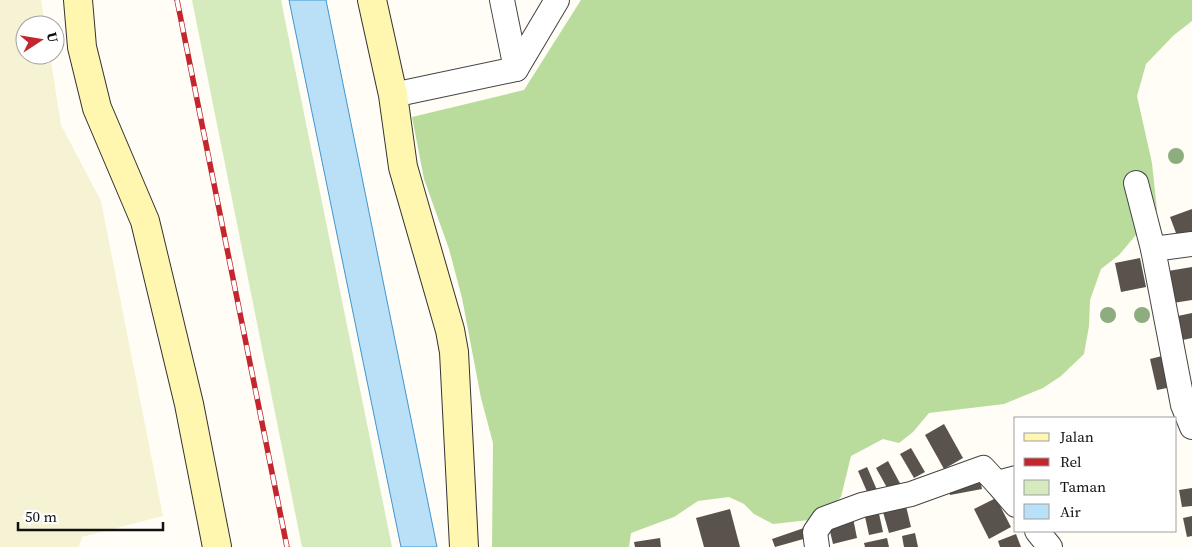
<svg xmlns="http://www.w3.org/2000/svg" width="1192" height="547" viewBox="0 0 1192 547" font-family="'Source Serif 4',serif">
<style>
.farmland{fill:#f6f3d4}
.green{fill:#d5ebbd}
.forest{fill:#b9dc9c}
.water{fill:#b9e0f7;stroke:#3f96cf}
.building{fill:#5a524d}
.lines{fill:none;stroke-linecap:round;stroke-linejoin:round}
.street-casing{stroke:#444;stroke-width:26}
.secondary-casing{stroke:#333;stroke-width:30}
.street{stroke:#fff;stroke-width:24}
.secondary{stroke:#fff6b0;stroke-width:28}
.rail-casing{stroke:#c4262e;stroke-width:5.5}
.rail{stroke:#fff;stroke-width:4;stroke-dasharray:11;stroke-linecap:butt}
.tree{fill:#8dad7f}
</style>
<rect width="100%" height="100%" fill="#fffdf5"/>
<polygon class="farmland" points="0,0 41,0 45,25 25,25 25,55 50,55 61,125 101,201 163,516 82,537 79,547 0,547"/>
<polygon class="green" points="192,0 281,0 392,547 302,547"/>
<polygon class="forest" points="581,0 1192,0 1192,21 1174,35 1146,64 1137,96 1152,163 1157,210 1119,255 1101,269 1090,300 1089,326 1084,354 1061,376 1043,388 1004,404 929,413 913,432 899,443 883,439 851,456 841,497 818,519 773,524 754,514 744,504 729,497 698,501 674,517 631,533 629,547 492,547 493,443 481,398 462,298 449,249 424,179 412,117 524,90"/>
<polygon class="water" points="289,0 326,0 437,547 401,547"/>
<g class="building">
<polygon points="1192,209 1192,236 1179,241 1170,217"/>
<polygon points="1140,258 1146,287 1121,292 1115,263"/>
<polygon points="1192,267 1192,300 1173,303 1168,271"/>
<polygon points="1192,313 1192,338 1178,341 1173,317"/>
<polygon points="1166,355 1172,387 1157,390 1150,359"/>
<polygon points="944,424 963,458 944,469 925,435"/>
<polygon points="911,448 925,472 914,478 900,454"/>
<polygon points="888,461 902,487 890,493 876,468"/>
<polygon points="867,467 877,490 868,494 858,471"/>
<polygon points="980,478 982,489 950,495 948,485"/>
<polygon points="1192,488 1192,506 1182,507 1179,490"/>
<polygon points="996,498 1011,527 989,539 974,509"/>
<polygon points="906,506 911,527 889,533 883,512"/>
<polygon points="730,509 740,547 704,547 696,518"/>
<polygon points="878,509 883,532 869,535 864,512"/>
<polygon points="1192,516 1192,536 1187,537 1183,518"/>
<polygon points="853,518 857,538 833,544 828,523"/>
<polygon points="804,528 807,538 775,547 772,539"/>
<polygon points="915,533 918,547 904,547 902,536"/>
<polygon points="1016,534 1021,547 1000,547 998,541"/>
<polygon points="660,538 661,547 635,547 634,542"/>
<polygon points="887,538 889,547 865,547 864,543"/>
</g>
<g class="lines">
<g class="street-casing">
<g id="street">
<polyline points="502,0 516,69"/>
<polyline points="393,95 516,69 557,0"/>
<polyline points="1136,183 1153,249"/>
<polyline points="1192,244 1153,249 1183,405 1192,427"/>
<polyline points="997,483 1016,505"/>
<polyline points="1037,531 1050,547"/>
<polyline points="817,547 815,532 824,519 862,505 911,494 983,468 997,483 1016,478"/>
</g>
</g>
<g class="secondary-casing">
<g id="secondary">
<polyline points="78,0 82,47 97,108 145,221 189,404 217,547"/>
<polyline points="372,0 393,95 403,167 450,330 454,352 464,547"/>
</g>
</g>
<use href="#street" class="street"/>
<use href="#secondary" class="secondary"/>
<g class="rail-casing">
<polyline id="rail" points="177,0 287,547"/>
</g>
<use href="#rail" class="rail"/>
</g>
<g class="tree">
<circle cx="1176" cy="156" r="8"/>
<circle cx="1108" cy="315" r="8"/>
<circle cx="1142" cy="315" r="8"/>
</g>
<rect x="1014" y="417" width="162" height="115" fill="#ffffff" stroke="#a0a0a0"/>
<rect x="1024" y="433" width="25" height="8" fill="#fff6b0" stroke="#a0a0a0"/>
<text x="1060" y="442" font-size="15" fill="#111111">Jalan</text>
<rect x="1024" y="458" width="25" height="8" fill="#c4262e" stroke="#a0a0a0"/>
<text x="1060" y="467" font-size="15" fill="#111111">Rel</text>
<rect x="1024" y="480" width="25" height="15" fill="#d5ebbd" stroke="#a0a0a0"/>
<text x="1060" y="492" font-size="15" fill="#111111">Taman</text>
<rect x="1024" y="504" width="25" height="15" fill="#b9e0f7" stroke="#a0a0a0"/>
<text x="1060" y="517" font-size="15" fill="#111111">Air</text>
<g transform="translate(40 40) rotate(78)"><circle r="24" fill="#ffffff" stroke="#a0a0a0"/>
<path d="M0-4L9 19L0 12L-9 19Z" fill="#c4262e"/>
<text y="-8" font-size="14" font-weight="bold" text-anchor="middle" fill="#111111">U</text>
</g>
<path d="M18 522v8h145v-8" fill="none" stroke="#111111" stroke-width="2.5"/>
<text x="25" y="522" font-size="15" fill="#111111" stroke="#ffffff" stroke-width="4" paint-order="stroke">50 m</text>
</svg>
